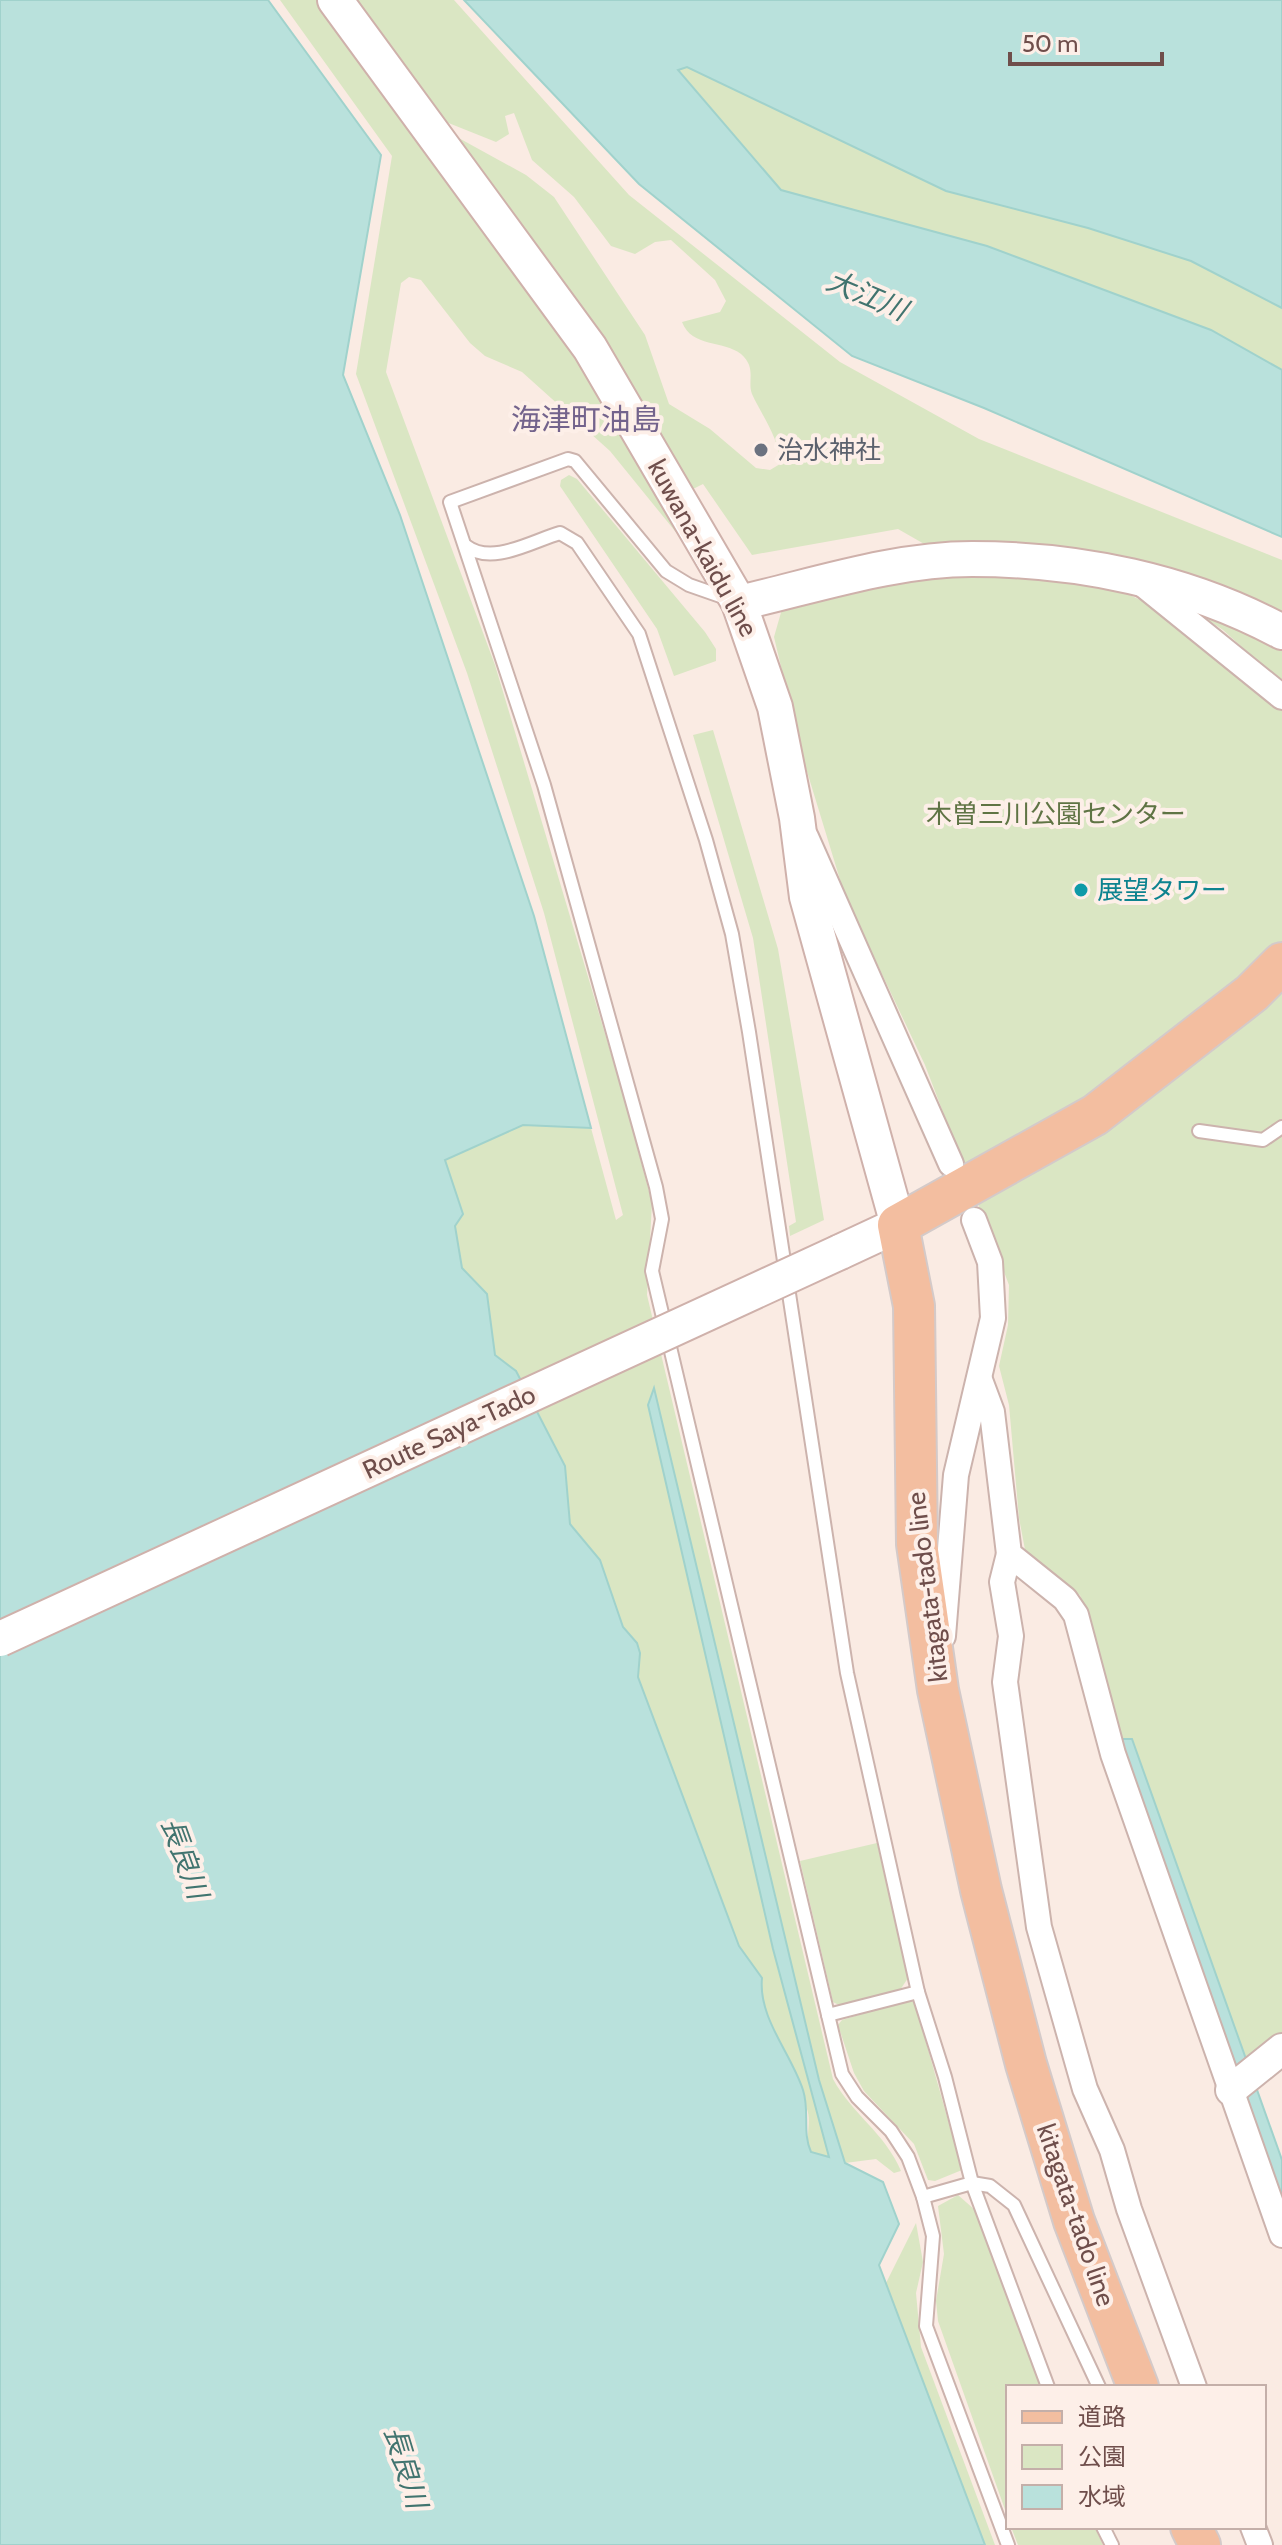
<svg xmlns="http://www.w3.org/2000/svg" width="1282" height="2545" viewBox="0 0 1282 2545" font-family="Cabin,'Noto Sans JP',sans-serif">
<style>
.green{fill:#dae6c3}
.water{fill:#b9e1dc;stroke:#a0d2cc;stroke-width:2}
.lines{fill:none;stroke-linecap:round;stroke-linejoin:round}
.service-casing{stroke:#ccb3ad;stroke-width:16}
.minor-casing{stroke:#ccb3ad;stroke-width:28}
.tertiary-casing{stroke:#ccb3ad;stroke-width:34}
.secondary-casing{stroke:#cfb1ab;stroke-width:38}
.primary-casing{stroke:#d4cac9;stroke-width:44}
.service{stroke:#fff;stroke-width:12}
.minor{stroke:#fff;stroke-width:24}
.tertiary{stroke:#fff;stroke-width:30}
.secondary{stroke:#fff;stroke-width:34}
.primary{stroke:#f3bea0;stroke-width:40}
.secondary-bridge-casing{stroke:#cfb1ab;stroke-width:38;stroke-linecap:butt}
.secondary-bridge{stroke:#fff;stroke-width:34}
.worship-dot{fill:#6b7280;stroke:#fdefe8;stroke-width:3}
.culture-dot{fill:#0f9aa8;stroke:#fdefe8;stroke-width:3}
.labels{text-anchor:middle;stroke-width:8;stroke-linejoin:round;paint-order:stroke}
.worship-label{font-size:26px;fill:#5b616d;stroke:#fdefe8;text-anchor:start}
.street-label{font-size:26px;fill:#6f4e4b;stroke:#fdefe8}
.park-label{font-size:26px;fill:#5f7444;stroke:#fdefe8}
.culture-label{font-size:26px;fill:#0d838f;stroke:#fdefe8;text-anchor:start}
.water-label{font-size:28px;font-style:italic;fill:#41746f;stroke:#fdefe8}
.quarter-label{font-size:30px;fill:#73638c;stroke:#fdefe8}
</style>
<rect width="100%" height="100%" fill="#faebe3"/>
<g class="green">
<path d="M280,0H318L570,343L683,534L679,536L610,451L522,372L485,356L470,343L421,280L409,277L401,283L386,372L495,665L623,1094L652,1203L647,1295L833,2079C852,2114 885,2133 901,2171L894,2173L876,2159L845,2163L819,2080L740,1752L648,1405L773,1949L830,2158L811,2152C804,2137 812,2123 807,2109C793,2068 758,2022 762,1978L739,1946L638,1677L640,1653L623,1628L604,1571L570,1524L565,1466L516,1371L495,1355L487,1295L462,1269L455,1226L463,1214L445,1160L523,1125L591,1128L616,1220L623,1215L544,913L467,673L356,374L392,156Z"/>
<path d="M350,0H454L629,195L840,362L979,439L1282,560V615L933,549L898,529L752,555L703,484L693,489L587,320L446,131L526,175L554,197L645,335L669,404L710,429L756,468L770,470L780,464C780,439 762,416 752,394C747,381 757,368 741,354C723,340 692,348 682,322L720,312L726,301L715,280L671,240L655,242L635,254L611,246L574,197L532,160L514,113L505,116L509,134L496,142L436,118Z"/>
<polygon points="687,67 1088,228 1191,261 1282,308 1282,370 1211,330 987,246 781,190 678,69"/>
<polygon points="569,475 577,479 705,632 716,649 716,661 674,676 657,629 560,486 561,480"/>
<polygon points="976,567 1095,579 1149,604 1282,708 1282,2038 1248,2065 1132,1740 1121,1739 1080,1595 1039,1570 1026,1555 1019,1518 1009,1405 999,1366 1008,1325 1009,1285 925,1065 845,896 802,755 774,637 782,609 803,596"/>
<polygon points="1175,598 1282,645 1282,683 1223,630"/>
<polygon points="713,730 778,949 824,1220 790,1236 789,1226 796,1222 753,938 693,735"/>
<polygon points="877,1843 908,1978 900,1990 839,2005 833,2002 800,1861"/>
<polygon points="909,2000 915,2003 962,2170 935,2181 928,2180 914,2144 864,2091 854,2073 838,2025 842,2020"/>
<polygon points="958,2195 975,2210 1041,2387 1008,2387 1008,2518 938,2321 936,2301 944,2254 938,2206"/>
<polygon points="916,2223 923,2262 916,2293 921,2347 995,2545 985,2545 886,2283"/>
<polygon points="1011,2527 1095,2527 1103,2545 1018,2545"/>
</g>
<g class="water">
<path d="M0,0H268L381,155L343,375L400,515L534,916L591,1128L523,1125L445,1160L463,1214L455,1226L462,1268L487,1294L495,1355L516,1371L565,1466L570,1524L600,1560L623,1627L637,1643L640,1653L638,1677L739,1946L762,1978C758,2018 791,2053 803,2090C810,2112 802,2132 811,2152L829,2157L773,1949L648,1405L654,1388L819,2080L845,2163L883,2182L899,2224L879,2265L985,2545H0Z"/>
<polygon points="464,0 1282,0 1282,308 1191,261 1088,228 946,191 687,67 678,70 781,190 987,246 1211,330 1282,370 1282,537 984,408 852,356 639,184"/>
<polygon points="1121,1739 1132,1739 1282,2160 1282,2206"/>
</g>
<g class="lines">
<g class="service-casing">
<g id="service">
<path d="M466,546C492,566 532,541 560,533L577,543L639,634L706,840L732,934L749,1032L847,1673L918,1992L945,2077L972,2183L923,2197"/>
<polyline points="729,599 689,585 666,571 575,461 568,459 450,502 544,785 656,1187 662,1219 652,1271 842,2074 857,2097 891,2131 908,2157 923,2197 933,2236 926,2326 1008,2545"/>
<polyline points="1199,1131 1263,1140 1282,1127"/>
<polyline points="828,2015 918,1992"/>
<polyline points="1048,2387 972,2183 990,2186 1014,2205 1099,2387"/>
<polyline points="1103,2527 1112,2545"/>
</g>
</g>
<g class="minor-casing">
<g id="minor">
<polyline points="1141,583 1282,697"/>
<polyline points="806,837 951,1164"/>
<polyline points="980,1380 992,1412 1009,1554 1065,1599 1076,1615 1113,1754 1282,2235"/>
<polyline points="1009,1554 1002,1582 1011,1636 1005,1682 1039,1927 1085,2089 1112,2150 1129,2209 1194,2387"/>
<polyline points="943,1636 956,1475 993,1318 990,1262 974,1220"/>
<polyline points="1253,2527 1260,2545"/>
</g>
</g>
<g class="tertiary-casing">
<polyline id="tertiary" points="1231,2090 1282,2049"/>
</g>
<g class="secondary-casing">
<g id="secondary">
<polyline points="335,0 590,348 739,603 775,707 797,818 807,897 898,1225 840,1252"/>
<path d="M739,603C814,586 894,559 972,559C1079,559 1187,581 1282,632"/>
</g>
</g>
<g class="primary-casing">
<g id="primary">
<polyline points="1138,2387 1074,2221 1026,2064 981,1890 938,1690 917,1544 914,1306 898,1225 1095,1115 1252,993 1282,963"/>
<polyline points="1191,2527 1200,2545"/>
</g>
</g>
<use href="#service" class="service"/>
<use href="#minor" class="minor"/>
<use href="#tertiary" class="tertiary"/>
<use href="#secondary" class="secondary"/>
<use href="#primary" class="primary"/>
<g class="secondary-bridge-casing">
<polyline id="secondary-bridge" points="0,1639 840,1252"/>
</g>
<use href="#secondary-bridge" class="secondary-bridge"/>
</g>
<circle class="worship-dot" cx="761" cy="450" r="8"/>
<circle class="culture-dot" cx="1081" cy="890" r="8"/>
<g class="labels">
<g class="worship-label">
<text x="777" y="459">治水神社</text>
</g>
<g class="street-label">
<text transform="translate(703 548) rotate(61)" y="9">kuwana-kaidu line</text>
<text transform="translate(449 1432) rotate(-25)" y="9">Route Saya-Tado</text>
<text transform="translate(927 1587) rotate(-97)" y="9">kitagata-tado line</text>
<text transform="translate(1076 2215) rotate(71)" y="9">kitagata-tado line</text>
</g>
<g class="park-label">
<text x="1056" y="823">木曽三川公園センター</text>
</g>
<g class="culture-label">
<text x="1097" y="899">展望タワー</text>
</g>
<g class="water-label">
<text transform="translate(867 295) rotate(23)" y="10">大江川</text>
<text transform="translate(185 1858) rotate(70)" y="10">長良川</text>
<text transform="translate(406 2467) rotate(73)" y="10">長良川</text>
</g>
<g class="quarter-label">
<text x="586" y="430">海津町油島</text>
</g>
</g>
<rect x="1006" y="2385" width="260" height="144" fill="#fdefe8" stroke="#c4afa9" stroke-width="2"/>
<rect x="1022" y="2411" width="40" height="12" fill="#f3bea0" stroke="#c4afa9" stroke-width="2"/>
<text x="1078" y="2425" font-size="24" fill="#6f4e4b">道路</text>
<rect x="1022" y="2445" width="40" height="24" fill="#dae6c3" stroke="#c4afa9" stroke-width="2"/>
<text x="1078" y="2465" font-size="24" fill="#6f4e4b">公園</text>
<rect x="1022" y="2485" width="40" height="24" fill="#b9e1dc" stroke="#c4afa9" stroke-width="2"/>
<text x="1078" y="2505" font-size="24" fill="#6f4e4b">水域</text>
<path d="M1010 52v12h152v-12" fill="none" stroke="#6f4e4b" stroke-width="4"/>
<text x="1022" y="52" font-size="24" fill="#6f4e4b" stroke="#fdefe8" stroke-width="6" paint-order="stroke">50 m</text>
</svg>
